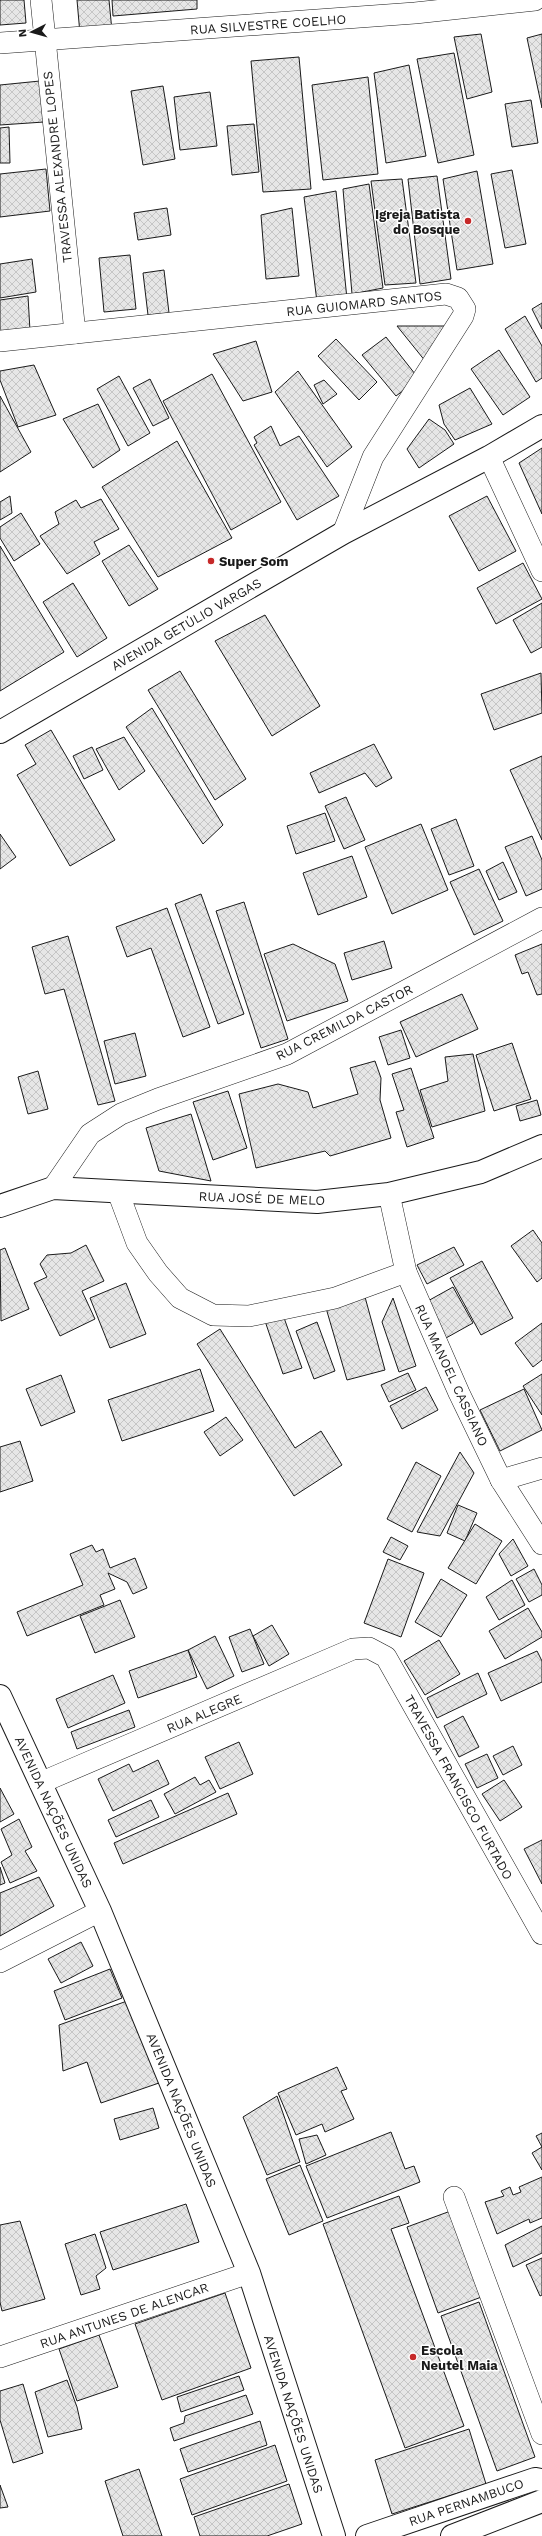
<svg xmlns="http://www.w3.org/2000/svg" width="542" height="2536" viewBox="0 0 542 2536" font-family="'Work Sans',sans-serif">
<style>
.building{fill:url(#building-cross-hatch);stroke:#1a1a1a}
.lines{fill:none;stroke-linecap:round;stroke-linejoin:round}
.street-casing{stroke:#1a1a1a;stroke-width:22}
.secondary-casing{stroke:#1a1a1a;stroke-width:24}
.street{stroke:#fff;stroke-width:21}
.secondary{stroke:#fff;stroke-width:22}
.poi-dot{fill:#c62828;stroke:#fff;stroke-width:1.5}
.labels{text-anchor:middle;stroke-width:3;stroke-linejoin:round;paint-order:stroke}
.street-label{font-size:13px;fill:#1a1a1a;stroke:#fff}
.poi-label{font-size:13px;font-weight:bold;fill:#1a1a1a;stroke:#fff;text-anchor:start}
</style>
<defs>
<pattern id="building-cross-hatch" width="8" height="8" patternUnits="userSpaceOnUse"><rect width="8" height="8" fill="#e6e6e6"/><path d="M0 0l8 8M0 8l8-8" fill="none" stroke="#c5c5c5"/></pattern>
</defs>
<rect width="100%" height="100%" fill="#fff"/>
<g class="building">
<polygon points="0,0 24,0 26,23 0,25"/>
<polygon points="77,0 109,0 112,31 80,34"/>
<polygon points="112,0 197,0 197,9 113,16"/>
<polygon points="481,34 492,92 467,99 454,37"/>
<polygon points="542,34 542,108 527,38"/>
<polygon points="454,53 474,155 438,163 417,59"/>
<polygon points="299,57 311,189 263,192 251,61"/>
<polygon points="409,65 426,156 386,163 374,73"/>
<polygon points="368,77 378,174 323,180 312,85"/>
<polygon points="40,81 44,122 0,125 0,85"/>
<polygon points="163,86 175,159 143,165 131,91"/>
<polygon points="210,92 217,146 180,150 174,97"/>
<polygon points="531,100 538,143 512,147 505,104"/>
<polygon points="254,124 259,172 232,175 227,126"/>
<polygon points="9,127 10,163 0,163 0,128"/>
<polygon points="46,169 50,211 0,217 0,174"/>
<polygon points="512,170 526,244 505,248 491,174"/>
<polygon points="477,171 493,264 457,270 443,179"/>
<polygon points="437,176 451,279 420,284 408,179"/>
<polygon points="402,179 416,283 385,285 371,181"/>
<polygon points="369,184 383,288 352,294 343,189"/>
<polygon points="336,191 347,299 317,302 304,197"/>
<polygon points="167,208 171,235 138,240 134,213"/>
<polygon points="292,208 299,276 266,279 261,215"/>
<polygon points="130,255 136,309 104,312 99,258"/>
<polygon points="32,259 36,292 0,298 0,264"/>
<polygon points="164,270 169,313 148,315 143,273"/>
<polygon points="28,296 30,331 0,334 0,300"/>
<polygon points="542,303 542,329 532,309"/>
<polygon points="525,316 542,346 542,378 536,382 505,329"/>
<polygon points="397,326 447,326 426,362"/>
<polygon points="386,337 419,379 396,396 362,355"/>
<polygon points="336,339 377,382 359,400 318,356"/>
<polygon points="256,341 272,392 243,401 213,354"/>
<polygon points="499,350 530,397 503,415 471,369"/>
<polygon points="34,365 56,415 18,427 0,380 0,371"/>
<polygon points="298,371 352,447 327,467 275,392"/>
<polygon points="212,374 281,502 231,530 163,401"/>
<polygon points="119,376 150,433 128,446 97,389"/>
<polygon points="150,379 169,418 153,426 133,388"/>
<polygon points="324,380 337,394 323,404 314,385"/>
<polygon points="470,388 492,424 455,440 444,424 439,405"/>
<polygon points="0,396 31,452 0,472"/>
<polygon points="98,404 120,450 93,468 63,419"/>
<polygon points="429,419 445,430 454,444 419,468 407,449"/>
<polygon points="271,426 280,446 299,436 339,496 297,520 254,445 257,443 254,437"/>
<polygon points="177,441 232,538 158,577 102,487"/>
<polygon points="542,448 542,514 519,463"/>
<polygon points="10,496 12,513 0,520 0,502"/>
<polygon points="487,496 516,551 479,571 449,516"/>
<polygon points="101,499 119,529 94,542 100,554 67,574 40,536 59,524 55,512 76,500 81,508"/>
<polygon points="21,513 40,544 14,561 0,538 0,527"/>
<polygon points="129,545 158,589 129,606 102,561"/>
<polygon points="0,546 64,652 0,691"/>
<polygon points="523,563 542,599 496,624 477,588"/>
<polygon points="73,583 107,638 77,657 43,602"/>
<polygon points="542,603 542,647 531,653 513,620"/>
<polygon points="265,615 320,706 272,736 215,641"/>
<polygon points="180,671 246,779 215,800 148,690"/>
<polygon points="541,673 542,713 494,730 481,694"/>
<polygon points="152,708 223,825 203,844 126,727"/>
<polygon points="51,730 115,840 70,866 17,775 36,764 25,745"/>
<polygon points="124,737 145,771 119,790 96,749"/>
<polygon points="374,744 392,778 376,787 365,773 319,793 310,773"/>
<polygon points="92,747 103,770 84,779 73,756"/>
<polygon points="542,756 542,840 510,770"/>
<polygon points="346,797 365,840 344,849 325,806"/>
<polygon points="325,813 335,841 296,854 287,826"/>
<polygon points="456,819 474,866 449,875 431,829"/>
<polygon points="421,824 448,890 392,914 365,847"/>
<polygon points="0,834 16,857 0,869"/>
<polygon points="532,836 542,860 542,889 526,896 505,847"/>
<polygon points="352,856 367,897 318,915 303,873"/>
<polygon points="503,862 517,892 499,900 486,871"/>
<polygon points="479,869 503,921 474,935 450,882"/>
<polygon points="201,894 244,1014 218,1024 175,904"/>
<polygon points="244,902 288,1039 261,1048 216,911"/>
<polygon points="167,908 210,1027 183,1037 151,948 127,957 116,927"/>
<polygon points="68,936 115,1101 98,1105 64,989 45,994 32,947"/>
<polygon points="384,941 392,968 352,980 344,953"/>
<polygon points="293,944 335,964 348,1001 287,1021 264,954"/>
<polygon points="542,944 542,994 537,995 528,972 522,974 515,955"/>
<polygon points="462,994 478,1029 416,1057 400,1022"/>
<polygon points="401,1030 410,1058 388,1065 379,1037"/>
<polygon points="135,1033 146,1076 115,1084 104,1041"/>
<polygon points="512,1043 531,1099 494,1111 476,1055"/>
<polygon points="473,1054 485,1111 432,1127 420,1090 448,1081 445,1057"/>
<polygon points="375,1061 381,1078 380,1100 391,1138 330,1156 325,1151 256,1168 239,1094 278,1084 308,1092 313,1108 358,1094 350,1068"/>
<polygon points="411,1068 434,1138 407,1147 396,1112 404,1110 392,1074"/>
<polygon points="38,1071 48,1109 28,1114 18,1077"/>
<polygon points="228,1091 247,1148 213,1160 193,1102"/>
<polygon points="537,1100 541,1115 520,1121 516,1106"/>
<polygon points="191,1114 211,1181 159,1171 146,1128"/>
<polygon points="533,1230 542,1243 542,1278 537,1282 511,1246"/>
<polygon points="86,1245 104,1281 82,1291 95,1319 60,1336 34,1283 47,1277 40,1264 47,1255 71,1253"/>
<polygon points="454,1247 464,1265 427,1284 417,1265"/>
<polygon points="5,1248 29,1309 1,1321 0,1250"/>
<polygon points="482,1261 513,1318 481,1335 450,1278"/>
<polygon points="126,1283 146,1334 110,1348 90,1298"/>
<polygon points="453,1287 473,1323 446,1338 426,1302"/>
<polygon points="365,1297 385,1370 347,1380 326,1308"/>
<polygon points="393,1298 416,1366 399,1372 382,1322"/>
<polygon points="283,1315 302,1368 283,1374 265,1321"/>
<polygon points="317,1322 335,1371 314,1379 296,1331"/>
<polygon points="542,1323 542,1360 533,1367 515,1343"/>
<polygon points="220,1329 295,1448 321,1431 342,1465 294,1496 197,1344"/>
<polygon points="200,1369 214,1411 122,1441 108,1400"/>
<polygon points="408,1373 416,1390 389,1402 381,1385"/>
<polygon points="542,1374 542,1415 523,1386"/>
<polygon points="61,1375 75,1412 41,1426 26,1389"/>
<polygon points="426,1387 438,1410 402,1429 390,1406"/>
<polygon points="524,1389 542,1430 500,1451 480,1410"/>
<polygon points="226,1417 243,1440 220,1456 204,1432"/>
<polygon points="20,1441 33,1481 0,1492 0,1447"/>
<polygon points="460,1452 474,1473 440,1536 417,1532"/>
<polygon points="416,1462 441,1476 412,1532 387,1519"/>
<polygon points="458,1505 477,1513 465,1541 447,1533"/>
<polygon points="475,1524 502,1541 476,1584 448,1568"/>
<polygon points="391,1537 408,1546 400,1560 383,1552"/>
<polygon points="513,1539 528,1566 511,1576 499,1554"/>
<polygon points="92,1545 96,1552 103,1549 110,1568 135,1558 147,1588 133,1594 127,1582 108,1573 115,1589 100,1595 104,1605 27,1636 17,1612 83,1585 70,1554"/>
<polygon points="388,1559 424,1573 401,1637 364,1623"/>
<polygon points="534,1569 542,1585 542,1595 529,1602 516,1579"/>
<polygon points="441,1579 467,1595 441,1637 415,1622"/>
<polygon points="512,1580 525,1605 499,1620 486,1597"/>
<polygon points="120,1600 135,1637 95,1653 80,1616"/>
<polygon points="528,1608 542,1632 542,1637 505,1659 489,1631"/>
<polygon points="272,1625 289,1654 269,1666 253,1636"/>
<polygon points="250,1629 264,1664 242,1672 229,1637"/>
<polygon points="215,1636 234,1676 207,1689 188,1650"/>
<polygon points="439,1640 460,1674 425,1695 404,1661"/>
<polygon points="188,1650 197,1677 138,1698 129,1671"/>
<polygon points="537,1651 542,1661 542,1682 501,1701 488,1673"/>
<polygon points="478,1673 487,1694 437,1718 427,1698"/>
<polygon points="113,1675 125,1703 68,1728 56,1699"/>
<polygon points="129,1710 135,1727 77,1749 71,1732"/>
<polygon points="463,1716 479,1747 459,1757 444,1726"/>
<polygon points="239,1742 253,1774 220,1789 205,1757"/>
<polygon points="513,1746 522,1765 503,1775 493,1756"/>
<polygon points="487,1754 498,1778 477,1788 465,1764"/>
<polygon points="158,1760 169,1784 113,1811 98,1779 129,1764 133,1772"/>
<polygon points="195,1777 200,1785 209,1780 216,1792 175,1814 164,1794"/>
<polygon points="504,1780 522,1807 500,1821 482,1794"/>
<polygon points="0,1788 14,1814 0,1822"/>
<polygon points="228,1793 237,1814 123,1864 114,1843"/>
<polygon points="151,1800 159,1817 116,1837 108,1820"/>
<polygon points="19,1819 32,1847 25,1851 37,1871 10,1883 1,1862 12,1855 1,1829"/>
<polygon points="542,1840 542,1884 524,1849"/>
<polygon points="0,1867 5,1883 0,1885"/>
<polygon points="39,1877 54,1906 0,1936 0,1893"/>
<polygon points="81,1942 93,1966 61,1983 48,1959"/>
<polygon points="110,1969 122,1998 65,2020 54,1991"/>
<polygon points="130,2000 159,2083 101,2103 87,2062 63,2071 59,2025"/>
<polygon points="337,2067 347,2089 341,2091 354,2119 325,2132 322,2124 296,2135 278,2093"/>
<polygon points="277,2096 300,2162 267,2175 243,2117"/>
<polygon points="153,2108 159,2128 120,2140 114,2119"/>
<polygon points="391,2132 405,2169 414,2166 420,2182 327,2218 306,2166"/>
<polygon points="542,2133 542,2170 532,2153 542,2147 536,2136"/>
<polygon points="317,2135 326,2155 306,2164 299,2139"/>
<polygon points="300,2165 323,2221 289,2235 266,2179"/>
<polygon points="542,2177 542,2218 530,2223 529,2219 497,2234 485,2202 504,2196 501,2191 510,2187 513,2195 521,2192 519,2187"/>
<polygon points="399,2196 409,2223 391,2229 464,2426 405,2448 323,2224"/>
<polygon points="186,2204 199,2242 113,2270 100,2232"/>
<polygon points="456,2209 487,2295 438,2313 407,2227"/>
<polygon points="20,2221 45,2299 2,2311 0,2302 0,2225"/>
<polygon points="542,2226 542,2253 513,2267 505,2245"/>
<polygon points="95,2234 106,2268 96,2276 100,2289 81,2295 65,2244"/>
<polygon points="542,2258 542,2295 540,2296 526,2265"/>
<polygon points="225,2293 251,2368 162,2400 135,2324"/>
<polygon points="479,2302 535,2457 497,2471 441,2316"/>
<polygon points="99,2335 118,2387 77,2401 59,2349"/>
<polygon points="239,2376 244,2390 181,2412 177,2397"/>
<polygon points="67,2380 77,2407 82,2429 48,2437 35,2392"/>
<polygon points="23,2384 43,2453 13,2463 0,2420 0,2391"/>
<polygon points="246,2395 253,2414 174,2441 170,2428 184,2423 185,2416"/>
<polygon points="260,2421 267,2445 188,2472 180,2449"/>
<polygon points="469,2429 486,2484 392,2514 375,2460"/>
<polygon points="275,2445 287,2481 192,2515 180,2479"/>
<polygon points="139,2469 162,2536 123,2536 105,2481"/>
<polygon points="289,2484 302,2524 267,2536 200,2536 194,2517"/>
<polygon points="0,2485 8,2507 0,2508"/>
</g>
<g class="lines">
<g class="street-casing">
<g id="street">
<polyline points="41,0 75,333"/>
<polyline points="0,43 415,13 535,0"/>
<polyline points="0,341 446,294 458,298 465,309 463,316 373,457 343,533"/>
<polyline points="489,457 542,571"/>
<polyline points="53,1188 90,1134 121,1114 158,1099 287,1054 542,918"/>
<polyline points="118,1192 137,1243 158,1273 180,1298 213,1315 249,1316 335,1298 406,1272"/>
<polyline points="389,1194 406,1272 459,1393 501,1480 542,1544"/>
<polyline points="501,1480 542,1468"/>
<polyline points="40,1783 353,1649 369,1648 386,1657 542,1934"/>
<polyline points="0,1962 100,1911"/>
<polyline points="454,2197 542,2434"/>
<polyline points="0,2357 249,2273"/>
</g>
</g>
<g class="secondary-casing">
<g id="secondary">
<polyline points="0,732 343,533 489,457 542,426"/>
<polyline points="0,1206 53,1188 317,1202 389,1194 481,1172 542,1146"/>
<polyline points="0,1696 100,1911 249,2273 334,2536"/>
<polyline points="367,2536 535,2479 542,2480"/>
<polyline points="452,2536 542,2501"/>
</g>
</g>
<use href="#street" class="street"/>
<use href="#secondary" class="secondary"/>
</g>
<g class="poi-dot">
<circle cx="468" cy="221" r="4"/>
<circle cx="211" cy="561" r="4"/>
<circle cx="413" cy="2357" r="4"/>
</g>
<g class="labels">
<g class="street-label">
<text transform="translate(268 24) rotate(-4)" y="5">RUA SILVESTRE COELHO</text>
<text transform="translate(57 167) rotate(-96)" y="5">TRAVESSA ALEXANDRE LOPES</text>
<text transform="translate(364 303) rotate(-6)" y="5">RUA GUIOMARD SANTOS</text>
<text transform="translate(186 624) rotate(-30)" y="5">AVENIDA GETÚLIO VARGAS</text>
<text transform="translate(344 1022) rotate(-27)" y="5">RUA CREMILDA CASTOR</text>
<text transform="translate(262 1198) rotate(2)" y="5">RUA JOSÉ DE MELO</text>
<text transform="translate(452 1375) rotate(65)" y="5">RUA MANOEL CASSIANO</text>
<text transform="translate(204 1713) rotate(-23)" y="5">RUA ALEGRE</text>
<text transform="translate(459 1787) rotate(61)" y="5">TRAVESSA FRANCISCO FURTADO</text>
<text transform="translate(54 1812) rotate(65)" y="5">AVENIDA NAÇÕES UNIDAS</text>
<text transform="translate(182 2110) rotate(68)" y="5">AVENIDA NAÇÕES UNIDAS</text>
<text transform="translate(124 2315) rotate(-19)" y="5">RUA ANTUNES DE ALENCAR</text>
<text transform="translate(294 2414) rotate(72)" y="5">AVENIDA NAÇÕES UNIDAS</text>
<text transform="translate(466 2502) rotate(-19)" y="5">RUA PERNAMBUCO</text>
</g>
<g class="poi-label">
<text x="460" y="219" text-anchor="end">Igreja Batista<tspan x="460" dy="15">do Bosque</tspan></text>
<text x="219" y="566">Super Som</text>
<text x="421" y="2355">Escola<tspan x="421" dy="15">Neutel Maia</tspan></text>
</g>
</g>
<g transform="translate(32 32) rotate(264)" stroke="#ffffff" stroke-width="3" paint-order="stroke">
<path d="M0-3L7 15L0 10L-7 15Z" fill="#1a1a1a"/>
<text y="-6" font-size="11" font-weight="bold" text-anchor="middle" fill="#1a1a1a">N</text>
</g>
</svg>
